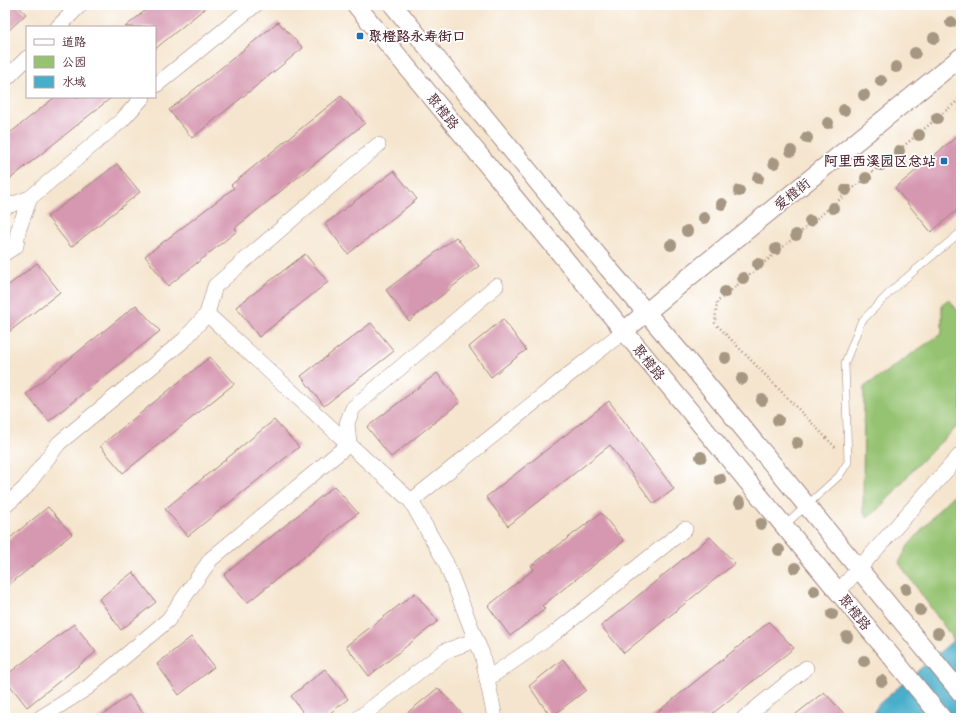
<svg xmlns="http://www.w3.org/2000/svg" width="966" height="723" viewBox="0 0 966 723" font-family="Mynerve,'LXGW WenKai TC',sans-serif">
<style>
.green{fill:#95c371;stroke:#70714e}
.water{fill:#4aaeca;stroke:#4a667a}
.building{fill:#d698b0}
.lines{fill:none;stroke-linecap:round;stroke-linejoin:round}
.service-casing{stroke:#a0827c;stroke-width:8}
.minor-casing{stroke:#a0827c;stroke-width:16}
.tertiary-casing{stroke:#a0827c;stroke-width:20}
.path{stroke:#a0827c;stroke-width:2.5;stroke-dasharray:1 3;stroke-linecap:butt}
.service{stroke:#fff;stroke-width:7}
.minor{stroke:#fff;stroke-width:15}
.tertiary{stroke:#fff;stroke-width:18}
.tree{fill:#a59782}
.poi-dot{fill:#1f6fb2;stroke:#fff;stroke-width:1.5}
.labels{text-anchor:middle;stroke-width:3.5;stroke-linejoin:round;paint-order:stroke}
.poi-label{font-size:14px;font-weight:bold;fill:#4a1f2b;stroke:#fff;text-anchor:start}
.street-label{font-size:14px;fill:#4a1f2b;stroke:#fff}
</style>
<rect width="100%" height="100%" fill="#fff"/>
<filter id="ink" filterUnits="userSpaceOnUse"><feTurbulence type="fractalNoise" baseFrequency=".025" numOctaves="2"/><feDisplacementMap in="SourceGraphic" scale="8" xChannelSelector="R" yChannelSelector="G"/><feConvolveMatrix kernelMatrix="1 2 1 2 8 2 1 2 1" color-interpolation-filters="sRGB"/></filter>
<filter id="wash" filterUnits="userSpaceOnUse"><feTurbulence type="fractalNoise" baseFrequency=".012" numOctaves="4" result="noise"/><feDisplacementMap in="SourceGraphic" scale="16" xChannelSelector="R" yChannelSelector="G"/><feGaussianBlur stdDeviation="0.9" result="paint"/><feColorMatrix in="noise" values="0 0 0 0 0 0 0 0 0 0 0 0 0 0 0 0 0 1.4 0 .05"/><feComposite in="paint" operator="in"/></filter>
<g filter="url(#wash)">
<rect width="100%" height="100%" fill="#f5e5ce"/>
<g class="green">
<polygon points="949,299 961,316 961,423 919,463 879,509 867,518 863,510 864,387 942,333 942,304"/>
<polygon points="961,488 961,633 954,640 899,563 908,546 945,503"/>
</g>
<polygon class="water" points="961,633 961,718 870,718 879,704 954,640"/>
<g id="blocks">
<g class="building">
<polygon points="5,5 17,5 26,14 5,34"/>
<polygon points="152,5 209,5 155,49 155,27 125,27"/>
<polygon points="278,22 303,48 192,138 169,110"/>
<polygon points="341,96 365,123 235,228 237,231 168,286 145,256 234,188 231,185"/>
<polygon points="55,97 112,97 5,183 5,137"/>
<polygon points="961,133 961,207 931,232 895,188"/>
<polygon points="117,164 140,192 71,247 47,217"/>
<polygon points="394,171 417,199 348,254 325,224"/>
<polygon points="456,237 479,266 409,321 386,290"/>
<polygon points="305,254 328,282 259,337 236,307"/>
<polygon points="37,263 60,292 5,335 5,288"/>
<polygon points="136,305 160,331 49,421 26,394"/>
<polygon points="503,319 526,350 491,377 469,347"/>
<polygon points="371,323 394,351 324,406 301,376"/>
<polygon points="210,357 234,384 123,473 100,446"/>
<polygon points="437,373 460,402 391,457 367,427"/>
<polygon points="609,401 674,489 654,504 610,445 508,526 486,497"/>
<polygon points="274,420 299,447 188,536 165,509"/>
<polygon points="334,486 358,513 247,603 224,575"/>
<polygon points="48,507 72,534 5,588 5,542"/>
<polygon points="601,513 624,541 542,606 545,609 510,636 488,606 534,569 531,566"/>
<polygon points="710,537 735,563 624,653 601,626"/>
<polygon points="133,572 156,602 121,630 99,599"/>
<polygon points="415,593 438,621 369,676 346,646"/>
<polygon points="769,622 794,648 707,718 650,718"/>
<polygon points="74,624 96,652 27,707 5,679 5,676"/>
<polygon points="191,637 214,667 179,695 157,664"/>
<polygon points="563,659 586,690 551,717 529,686"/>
<polygon points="325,669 348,699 324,718 307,718 291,696"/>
<polygon points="438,688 466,718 401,718"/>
<polygon points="824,692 848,718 791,718"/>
<polygon points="129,695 147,718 99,718"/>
</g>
</g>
</g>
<g filter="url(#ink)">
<use href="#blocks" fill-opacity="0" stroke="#a0827c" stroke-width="1"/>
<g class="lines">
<g class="service-casing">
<polyline id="service" points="784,526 839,476 848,462 845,363 861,322 894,288 961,232"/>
</g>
<g class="minor-casing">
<g id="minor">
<polyline points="58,27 80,5"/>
<polyline points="5,80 27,58"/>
<polyline points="155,86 255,5"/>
<polyline points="5,207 30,198"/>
<polyline points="5,253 16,246 18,231 30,198 122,120 143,97"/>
<polyline points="207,314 411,501"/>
<polyline points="5,506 25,488 59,443 184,340 207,314 215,286 378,145"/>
<polyline points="838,592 961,454"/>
<polyline points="487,679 556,632 685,529"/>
<polyline points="40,718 87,688 168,620 211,559 349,444 347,423 353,408 496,286"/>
<polyline points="359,718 445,651 476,640"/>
<polyline points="495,718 482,654 476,640 446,563 411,501 571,373 624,331"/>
<polyline points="744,718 806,668"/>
</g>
</g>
<g class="tertiary-casing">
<g id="tertiary">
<polyline points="356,5 942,718"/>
<polyline points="393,5 608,268 686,359 961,693"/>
<polyline points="624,331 701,267 961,57"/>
</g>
</g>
<polyline class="path" points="835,447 715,323 717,302 961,98"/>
<use href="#service" class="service"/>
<use href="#minor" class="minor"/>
<use href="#tertiary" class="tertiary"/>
</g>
<g class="tree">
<circle cx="951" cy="22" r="6"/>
<circle cx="934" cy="38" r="6"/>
<circle cx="915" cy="53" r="6"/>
<circle cx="896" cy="67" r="6"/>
<circle cx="881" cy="81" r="6"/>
<circle cx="864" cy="95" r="6"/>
<circle cx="844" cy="110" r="6"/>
<circle cx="937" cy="118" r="6"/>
<circle cx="828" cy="123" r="6"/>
<circle cx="919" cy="135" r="6"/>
<circle cx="807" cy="138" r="6"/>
<circle cx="791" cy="151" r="6"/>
<circle cx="899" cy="151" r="6"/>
<circle cx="774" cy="163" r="6"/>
<circle cx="881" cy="165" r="6"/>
<circle cx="758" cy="178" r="6"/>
<circle cx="866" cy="178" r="6"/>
<circle cx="846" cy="190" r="6"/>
<circle cx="739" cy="191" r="6"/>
<circle cx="722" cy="204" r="6"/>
<circle cx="833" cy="208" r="6"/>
<circle cx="704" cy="218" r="6"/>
<circle cx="810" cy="221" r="6"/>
<circle cx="687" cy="231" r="6"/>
<circle cx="796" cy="235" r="6"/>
<circle cx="671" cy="245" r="6"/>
<circle cx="776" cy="249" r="6"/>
<circle cx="758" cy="264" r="6"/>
<circle cx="743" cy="278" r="6"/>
<circle cx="725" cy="292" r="6"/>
<circle cx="725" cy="358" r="6"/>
<circle cx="742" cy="379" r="6"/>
<circle cx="762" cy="400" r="6"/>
<circle cx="778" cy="420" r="6"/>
<circle cx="797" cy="443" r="6"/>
<circle cx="701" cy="457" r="6"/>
<circle cx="720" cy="479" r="6"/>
<circle cx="740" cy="502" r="6"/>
<circle cx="761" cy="524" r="6"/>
<circle cx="779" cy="550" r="6"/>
<circle cx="795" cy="568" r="6"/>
<circle cx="906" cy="589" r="6"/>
<circle cx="814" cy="591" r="6"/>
<circle cx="920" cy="610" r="6"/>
<circle cx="832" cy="614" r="6"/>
<circle cx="938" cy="633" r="6"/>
<circle cx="847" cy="637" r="6"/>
<circle cx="864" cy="661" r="6"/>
<circle cx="882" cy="681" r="6"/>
</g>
</g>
<g class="poi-dot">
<rect x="356" y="32" width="8" height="8" rx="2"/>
<rect x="940" y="157" width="8" height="8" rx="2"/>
</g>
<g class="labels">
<g class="poi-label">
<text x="368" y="41">聚橙路永寿街口</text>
<text x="936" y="166" text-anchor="end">阿里西溪园区总站</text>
</g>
<g class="street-label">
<text transform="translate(443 111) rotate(51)" y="5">聚橙路</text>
<text transform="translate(792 194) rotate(-39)" y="5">爱橙街</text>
<text transform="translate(649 362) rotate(51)" y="5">聚橙路</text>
<text transform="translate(855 612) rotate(51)" y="5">聚橙路</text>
</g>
</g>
<rect width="966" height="723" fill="none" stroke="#fff" stroke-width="20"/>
<rect x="26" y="26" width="130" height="72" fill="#ffffff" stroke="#b7a5aa"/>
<rect x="34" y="39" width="20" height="6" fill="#ffffff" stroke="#b7a5aa"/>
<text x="62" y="46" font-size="12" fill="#4a1f2b">道路</text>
<rect x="34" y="56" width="20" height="12" fill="#95c371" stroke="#b7a5aa"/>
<text x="62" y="66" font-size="12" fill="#4a1f2b">公园</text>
<rect x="34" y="76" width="20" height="12" fill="#4aaeca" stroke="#b7a5aa"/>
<text x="62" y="86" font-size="12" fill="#4a1f2b">水域</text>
</svg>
